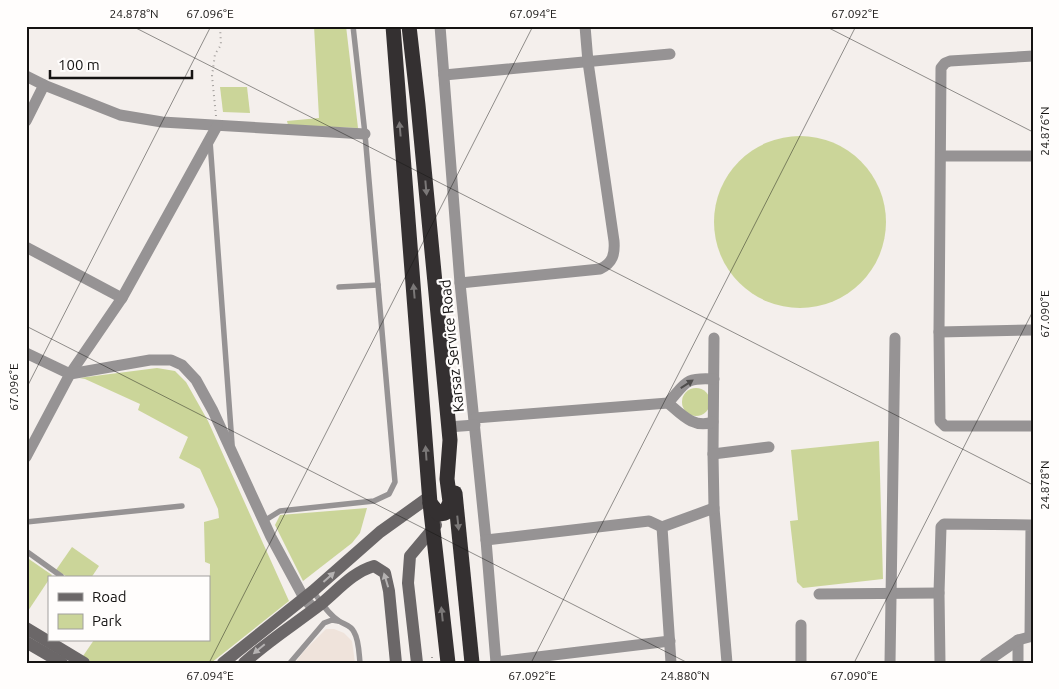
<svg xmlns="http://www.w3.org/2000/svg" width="1059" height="689" viewBox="0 0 1059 689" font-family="Ubuntu,sans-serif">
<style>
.built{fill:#efe3db}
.green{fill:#cbd599}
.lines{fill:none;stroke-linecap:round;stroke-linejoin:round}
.path{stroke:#a29e9c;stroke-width:2;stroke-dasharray:1 4;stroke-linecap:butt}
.lane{stroke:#969394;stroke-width:5.5}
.street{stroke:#969394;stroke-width:11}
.secondary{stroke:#6b6768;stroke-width:12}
.highway{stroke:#343031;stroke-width:15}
.oneway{fill:#7b7878}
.oneway2{fill:#4f4d4c}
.oneway3{fill:#b5b2b2}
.ticks{fill:none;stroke:#151312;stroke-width:1;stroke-opacity:0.45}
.labels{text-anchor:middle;stroke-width:4.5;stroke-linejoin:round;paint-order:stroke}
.street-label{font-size:15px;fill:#151312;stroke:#fffdfc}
.neatline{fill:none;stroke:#151312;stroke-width:2}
.ticks-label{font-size:12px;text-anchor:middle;fill:#151312}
</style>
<rect width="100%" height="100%" fill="#f4efec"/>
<polygon class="built" points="326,629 334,629 344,633 352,641 355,663 295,663 304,651"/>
<g class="green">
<polygon points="314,26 346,26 358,128 288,125 287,121 319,118"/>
<polygon points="220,87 247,87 250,113 223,112"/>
<circle cx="800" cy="222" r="86"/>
<polygon points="157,368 175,371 186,382 208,421 289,601 211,663 93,663 83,656 94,640 209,640 210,564 205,562 204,522 219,518 218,509 200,469 179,458 188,437 138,410 140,404 85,379 79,378"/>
<circle cx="696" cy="402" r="14"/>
<polygon points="879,441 883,579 803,588 797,582 790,521 798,520 791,450"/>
<polygon points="367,508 360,533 352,543 303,581 275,525 280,515"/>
<polygon points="72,547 99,566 91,578 69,578 56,570"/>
<polygon points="26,557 52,575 26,614"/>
</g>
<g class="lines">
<g class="path">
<polyline points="216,116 212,76 215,54 221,45 220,26"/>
<polyline points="432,663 432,657 436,657"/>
</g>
<g class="lane">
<polyline points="210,141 232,444"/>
<polyline points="339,287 378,285"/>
<polyline points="264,521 280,511 374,501 389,494 395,482 365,134 353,26"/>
<polyline points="26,522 182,506"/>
<polyline points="26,551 61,576"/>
<path d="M313,591C320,601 328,614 339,621C345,625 351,625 354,632C359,640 359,653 360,663"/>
<polyline points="290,663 324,623 332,620 338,621"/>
</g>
<g class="street">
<polyline points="440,26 460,283 486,540 496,663"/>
<polyline points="1033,56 950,61 945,63 941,68 939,332 940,421 945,426 1033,426"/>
<polyline points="444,75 670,54"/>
<polyline points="26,76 44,85 120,115 162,122 365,134"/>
<polyline points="26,121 44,85"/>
<polyline points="941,156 1033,156"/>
<polyline points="26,247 122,298 70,374 26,457"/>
<path d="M460,283L600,269C613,263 615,254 614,241L588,62L585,26"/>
<polyline points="122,298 217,126"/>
<polyline points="939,332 1033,330"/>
<polyline points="714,338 713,454 714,508 727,663"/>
<polyline points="26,353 70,374 150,360 171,360 182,365 196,380 213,411 271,537 304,598 314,609"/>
<path d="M668,403C682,415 694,429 713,422"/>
<path d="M475,418L668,403C686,383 684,377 714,379"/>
<polyline points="448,427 475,425"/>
<polyline points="713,454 769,447"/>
<polyline points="486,540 649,521 662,527"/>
<polyline points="819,594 939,593"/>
<polyline points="801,625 801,663"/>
<polyline points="1018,640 1018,663"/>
<polyline points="496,662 670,641"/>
<polyline points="671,663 662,527 714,508"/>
<polyline points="890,663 895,338"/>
<polyline points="940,663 939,593 941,527 944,524 1031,525 1030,636"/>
<polyline points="985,663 1018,640 1033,636"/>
</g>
<g class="secondary">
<polyline points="26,628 84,663"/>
<polyline points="26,642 62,663"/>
<polyline points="223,663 313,591 380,532 429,497"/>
<path d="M244,663C268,641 295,624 321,604C338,590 353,572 374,566L385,573L389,591L396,663"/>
<polyline points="417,663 408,583 410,556 436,525"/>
</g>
<g class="highway">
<polyline points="393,26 430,503 448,663"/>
<polyline points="409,26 418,105 450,440 447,479 450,502 445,513 439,514 430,503"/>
<polyline points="455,493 472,663"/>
</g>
</g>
<defs><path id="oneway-solid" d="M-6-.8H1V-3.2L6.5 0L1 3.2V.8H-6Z" transform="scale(1.25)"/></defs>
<g class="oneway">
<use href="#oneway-solid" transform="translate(400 129) rotate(-95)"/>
<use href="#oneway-solid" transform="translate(426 188) rotate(85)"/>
<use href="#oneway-solid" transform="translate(414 291) rotate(-95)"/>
<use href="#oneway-solid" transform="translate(426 453) rotate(-94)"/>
<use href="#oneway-solid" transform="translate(458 523) rotate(84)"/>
<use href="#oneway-solid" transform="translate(442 614) rotate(-96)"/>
</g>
<use class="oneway2" href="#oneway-solid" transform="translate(687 384) rotate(-33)"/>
<g class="oneway3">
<use href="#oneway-solid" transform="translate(329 577) rotate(-42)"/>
<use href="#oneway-solid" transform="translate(386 580) rotate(-107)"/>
<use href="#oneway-solid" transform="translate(259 649) rotate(140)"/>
</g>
<path class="ticks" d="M132,26L1033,485M825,26L1033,132M26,326L688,663M26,389L211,26M209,663L533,26M531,663L856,26M854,663L1033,311"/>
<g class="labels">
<g class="street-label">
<text transform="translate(452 346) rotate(-96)" y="5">Karsaz Service Road</text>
</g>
</g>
<rect width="1059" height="689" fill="none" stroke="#fffdfc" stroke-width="55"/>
<rect x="48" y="576" width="162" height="65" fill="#fffdfc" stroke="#a19f9e"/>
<rect x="58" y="593" width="25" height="8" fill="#6b6768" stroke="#a19f9e"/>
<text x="92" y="602" font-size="15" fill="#151312">Road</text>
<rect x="58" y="614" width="25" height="15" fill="#cbd599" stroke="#a19f9e"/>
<text x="92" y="626" font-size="15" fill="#151312">Park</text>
<path d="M50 70v8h142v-8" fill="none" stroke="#151312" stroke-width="2.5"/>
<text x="58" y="70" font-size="15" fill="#151312" stroke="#fffdfc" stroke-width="4" paint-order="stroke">100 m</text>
<rect x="28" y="28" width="1004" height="634" class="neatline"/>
<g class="ticks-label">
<text x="134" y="18">24.878°N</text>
<text x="210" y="18">67.096°E</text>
<text x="533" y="18">67.094°E</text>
<text x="855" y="18">67.092°E</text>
<text transform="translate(1045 131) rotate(-90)" y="4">24.876°N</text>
<text transform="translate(1045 314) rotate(-90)" y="4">67.090°E</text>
<text transform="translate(14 387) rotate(-90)" y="4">67.096°E</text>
<text transform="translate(1045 485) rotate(-90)" y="4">24.878°N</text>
<text x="210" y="680">67.094°E</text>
<text x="532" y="680">67.092°E</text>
<text x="685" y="680">24.880°N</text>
<text x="854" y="680">67.090°E</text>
</g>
</svg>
